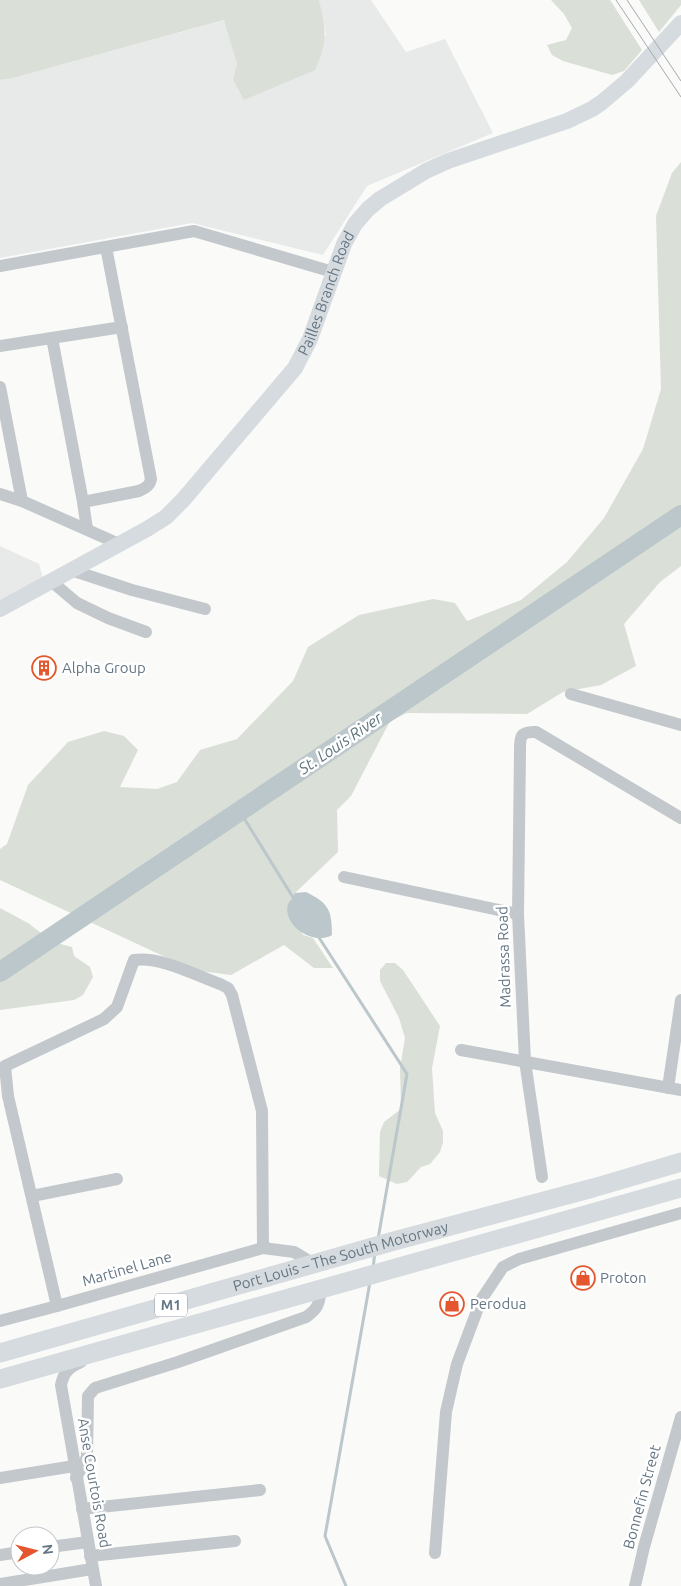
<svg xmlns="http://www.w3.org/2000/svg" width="681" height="1586" viewBox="0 0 681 1586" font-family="Ubuntu,sans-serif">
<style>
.built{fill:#e8e9e9}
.green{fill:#dadfd7}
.water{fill:#bbc7cb}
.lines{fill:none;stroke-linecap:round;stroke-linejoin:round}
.stream{stroke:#bbc7cb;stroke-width:3}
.river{stroke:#bbc7cb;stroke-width:20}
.minor{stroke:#c3c8cc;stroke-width:12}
.major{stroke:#d6dbdf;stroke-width:16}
.highway{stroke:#d6dbdf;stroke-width:19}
.tram{stroke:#a2aab0;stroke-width:1}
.labels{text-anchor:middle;stroke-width:5;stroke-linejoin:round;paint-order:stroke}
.shield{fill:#fff;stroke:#939fa8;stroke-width:1}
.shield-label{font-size:14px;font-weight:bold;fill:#657683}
.street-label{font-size:15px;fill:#657683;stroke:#fff}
.poi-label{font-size:15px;fill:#657683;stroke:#fff;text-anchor:start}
.water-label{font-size:16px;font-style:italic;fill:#60757c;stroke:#fff}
</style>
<rect width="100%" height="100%" fill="#fafaf8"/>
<g class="built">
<polygon points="319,0 371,0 406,52 445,39 493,133 367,186 323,255 192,223 0,258 0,80 13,78 225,20 237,64 233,79 326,35"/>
<polygon points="0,546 39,564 43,578 0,602"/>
</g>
<g class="green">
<path d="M0,0H319C326,29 328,41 315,70L244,100L233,79L237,64L224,20L13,78L0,80Z"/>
<polygon points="551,0 610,0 642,50 624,71 612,75 563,61 552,55 547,45 566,40 572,28 564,14"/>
<polygon points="639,0 681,0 681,5 659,32"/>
<polygon points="681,162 681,566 660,582 624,624 636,666 601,685 563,692 527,714 407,713 390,721 351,796 337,810 338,852 295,893 288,905 303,935 313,938 333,968 314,968 284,945 231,975 193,970 0,880 0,849 7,844 28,785 68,742 104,731 124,736 138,750 120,787 157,789 177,782 200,750 237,739 293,681 308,647 359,615 433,599 455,603 467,621 521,600 567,562 604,518 643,449 661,389 656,216 672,173"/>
<polygon points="0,908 28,923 53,942 72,947 74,956 90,967 93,977 83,995 74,1000 0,1010"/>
<polygon points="386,963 395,963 403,970 440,1026 432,1068 435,1113 443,1131 443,1142 440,1152 430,1164 421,1167 407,1182 397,1184 379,1176 380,1132 384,1122 401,1109 400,1068 405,1038 399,1018 380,981 380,970"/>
</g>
<path class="water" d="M306,892C328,903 332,909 332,935C314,946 282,926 288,904C290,901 293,897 295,893Z"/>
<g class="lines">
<g class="stream">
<polyline points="239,810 294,899"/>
<polyline points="318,936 407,1074 378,1239"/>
<polyline points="373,1268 375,1252"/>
<polyline points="346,1586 325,1536 370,1282"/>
</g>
<polyline class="river" points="0,972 681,515"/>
<g class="minor">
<polyline points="0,266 194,231 333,272"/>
<polyline points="52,338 83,502"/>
<polyline points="0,346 122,327"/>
<polyline points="0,387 22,501"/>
<polyline points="0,494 22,501 119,544"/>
<path d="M87,529L83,502L139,491C145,488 150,486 151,479L106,247"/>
<polyline points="71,570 132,590 205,609"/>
<polyline points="51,581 77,603 108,618 146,632"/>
<polyline points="571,694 681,725"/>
<polyline points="344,877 518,914"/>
<polyline points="461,1050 681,1090"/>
<polyline points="668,1088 681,1000"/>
<path d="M542,1177L525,1061L518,914L520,752C520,738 519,731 536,732L681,818"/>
<polyline points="32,1196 117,1179"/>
<path d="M57,1306L8,1096L5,1066L104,1019L117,1007L134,960C160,956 195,975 220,984L228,988L232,995L262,1111L263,1248"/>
<polyline points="0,1321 57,1306 263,1248 294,1252 314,1264"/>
<path d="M81,1362C69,1368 64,1371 61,1385L96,1586"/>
<polyline points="0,1478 74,1466"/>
<path d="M76,1478L87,1457L88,1396L95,1388L178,1362L306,1317C319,1308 319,1303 321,1289"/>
<polyline points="82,1509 260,1490"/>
<polyline points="50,1547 88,1542"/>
<polyline points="435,1553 446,1412 457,1364 481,1300 503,1267 519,1259 681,1213"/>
<polyline points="0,1555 20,1552"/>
<polyline points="90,1556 235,1541"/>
<polyline points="0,1584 92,1569"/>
<polyline points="635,1586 644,1547 681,1417"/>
</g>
<path class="major" id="s1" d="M0,609L147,529L166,517L183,500L295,368L310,339L344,244L355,224L368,209L380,199L426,171L448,161L567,121L592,109L601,103L627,81L681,23"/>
<g class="highway">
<path id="s2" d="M0,1353L394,1241L593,1188L681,1162"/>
<polyline points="0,1379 681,1188"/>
</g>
<g class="tram">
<polyline points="616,0 681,97"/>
<polyline points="627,0 681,81"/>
</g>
</g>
<defs>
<g id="building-ring" transform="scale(1.25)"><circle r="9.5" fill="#fff" stroke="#e4572e" stroke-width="1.5"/><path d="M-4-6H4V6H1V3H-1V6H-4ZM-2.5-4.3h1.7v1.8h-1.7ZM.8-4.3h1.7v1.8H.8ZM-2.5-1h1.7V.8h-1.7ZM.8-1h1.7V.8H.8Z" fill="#e4572e"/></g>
<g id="shop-ring" transform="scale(1.25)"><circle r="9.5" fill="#fff" stroke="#e4572e" stroke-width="1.5"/><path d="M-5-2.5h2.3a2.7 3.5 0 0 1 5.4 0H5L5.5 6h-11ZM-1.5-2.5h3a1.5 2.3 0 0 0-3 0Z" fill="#e4572e"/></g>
</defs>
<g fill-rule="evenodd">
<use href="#building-ring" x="44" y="668"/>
<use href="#shop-ring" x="583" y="1278"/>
<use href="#shop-ring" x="452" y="1304"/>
</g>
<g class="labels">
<rect class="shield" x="155" y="1293.5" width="32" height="23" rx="4"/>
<g class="shield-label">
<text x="171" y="1310">M1</text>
</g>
<g class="street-label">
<text dy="5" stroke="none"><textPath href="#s1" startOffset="468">Pailles Branch Road</textPath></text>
<text transform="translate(504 957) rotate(-92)" y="5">Madrassa Road</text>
<text dy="5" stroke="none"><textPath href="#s2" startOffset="354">Port Louis – The South Motorway</textPath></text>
<text transform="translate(127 1269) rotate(-16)" y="5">Martinel Lane</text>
<text transform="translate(94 1483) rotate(80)" y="5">Anse Courtois Road</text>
<text transform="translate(642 1497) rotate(-75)" y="5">Bonnefin Street</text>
</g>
<g class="poi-label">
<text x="62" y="673">Alpha Group</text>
<text x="600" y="1283">Proton</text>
<text x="470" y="1309">Perodua</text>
</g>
<g class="water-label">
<text transform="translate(340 743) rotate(-34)" y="6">St. Louis River</text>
</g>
</g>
<g transform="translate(35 1551) rotate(83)"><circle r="24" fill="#ffffff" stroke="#c1c8cd"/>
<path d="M0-4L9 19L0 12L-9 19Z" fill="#e4572e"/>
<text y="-8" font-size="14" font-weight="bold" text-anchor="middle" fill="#657683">N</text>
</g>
</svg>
